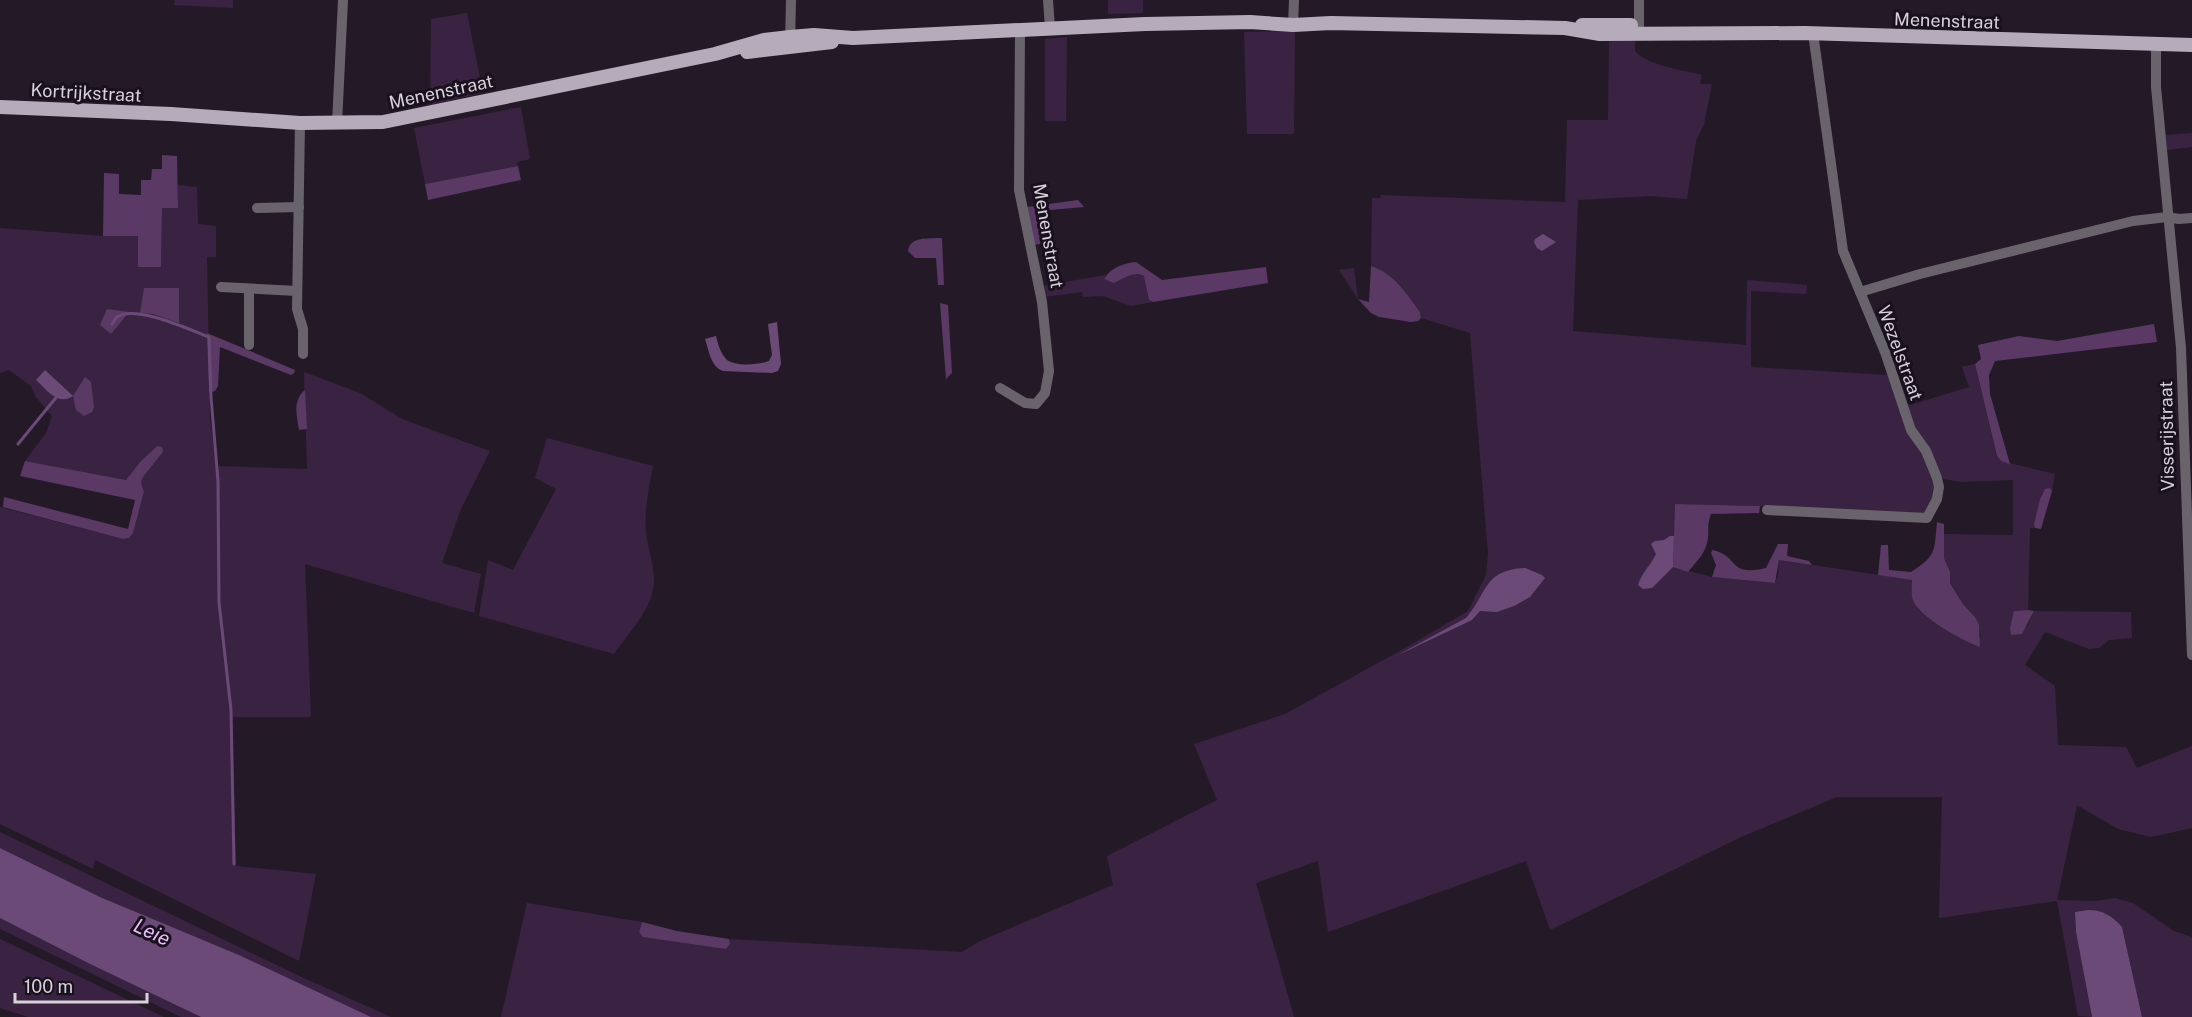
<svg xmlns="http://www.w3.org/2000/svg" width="2192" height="1017" viewBox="0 0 2192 1017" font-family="'Public Sans',sans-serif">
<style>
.green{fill:#3a2342;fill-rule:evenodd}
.forest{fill:#5a3965}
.water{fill:#6c4a78}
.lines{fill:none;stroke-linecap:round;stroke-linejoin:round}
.stream{stroke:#6c4a78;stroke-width:3}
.minor{stroke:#69646b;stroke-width:10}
.major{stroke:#b6abba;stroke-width:14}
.labels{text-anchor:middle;stroke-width:6;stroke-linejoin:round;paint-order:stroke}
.street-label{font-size:18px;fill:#d8d1da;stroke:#1a111e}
.water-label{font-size:20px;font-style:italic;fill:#e7bef7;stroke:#1a111e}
</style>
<rect width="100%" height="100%" fill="#241a27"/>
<g class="green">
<polygon points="175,0 233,0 233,8 174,5"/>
<polygon points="1108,0 1143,0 1143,13 1108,14"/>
<polygon points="467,13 483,93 430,105 431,19"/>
<polygon points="1295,31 1294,134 1247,134 1244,32"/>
<polygon points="1067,37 1066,121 1045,121 1045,39"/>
<path d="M1609,39H1635V51C1648,66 1683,70 1702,75L1700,84H1712L1704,124L1696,141L1687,199L1651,196L1578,200L1573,331L1746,345L1747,280L1807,285L1806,294L1751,291V367L1888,375L1925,454L1935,487L1932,504L1927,514L1920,515L1760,506L1675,504L1673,567L1712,577L1775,583L1778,576L1779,560L1913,580C1911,613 1949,631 1973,645L1981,636L1975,617L1963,604L1950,582V572L1944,558L1943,534L2013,535V480L1962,482L1943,479L1934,460L1918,435L1907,406L1969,387L1962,367L1975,364L1997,457L2001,461L2055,474L2052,491L2050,488L2042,493L2034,524L2035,528H2030L2028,610L2014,611L2027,627L2034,611L2131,612L2132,638L2109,640L2099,648L2089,649L2045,632L2025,665L2055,686L2058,745L2126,747L2137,768L2192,746V828L2151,837L2118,829L2077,805L2057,900L2096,901L2115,898L2133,903L2174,931L2192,937V1017H2142L2122,927L2088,910L2075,913L2076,932L2092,1017L2078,1016L2057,901L1939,918L1942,797H1837L1739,838L1550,930L1526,861L1328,932L1318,861L1256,883L1294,1017H501L527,903L642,922L639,932L730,944L729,939L962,952L980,941L1113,885L1107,856L1217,800L1194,744L1285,714L1407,647L1468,611L1486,575L1488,554L1470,333L1421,318L1420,312C1406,293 1394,273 1371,266L1372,198H1380L1381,195L1565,202L1567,120H1608Z"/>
<polygon points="521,107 530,159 517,162 518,166 425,184 414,128"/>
<polygon points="2192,133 2192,147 2167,150 2166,135"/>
<path d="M178,185L197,187L198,224L216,226V257H207L210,417L216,466L307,469L304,372L360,393L402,419L490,451L460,511L442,563L481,574L474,613L305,564L311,717H232L236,866L316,874L299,961L95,860L93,869L0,824V507L123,539L129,538L133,532L144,493L141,482L143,477L163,452L157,446L140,462L126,480L25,461L46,433L52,416L36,397L31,386L9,370L0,373V228L103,236H138L161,267L162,207H178ZM178,288L179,322L153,314L140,313ZM92,387L90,392L93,407L75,402L73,396Z"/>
<polygon points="1354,268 1358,299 1339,270"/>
<polygon points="1133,274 1145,276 1149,300 1153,302 1131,306 1103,296 1083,297 1082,292 1044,297 1042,286 1105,275 1105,279 1121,279 1124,276"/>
<path d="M547,438L653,466C649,487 644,509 646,531C648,554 660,577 650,600C642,619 626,637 614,654L479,616L488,560L513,570L556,489L535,478Z"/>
<polygon points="0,832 297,975 391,1017 371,1017 239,955 100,897 0,848"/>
<polygon points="0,918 90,964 201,1017 181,1017 0,929"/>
<polygon points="0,939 164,1017 28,1017 0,1008"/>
</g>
<g class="forest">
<polygon points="162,155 177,156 178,208 162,208 161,267 138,267 138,236 103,236 104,173 119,174 119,194 141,195 141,180 151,180 152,169 162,169"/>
<polygon points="518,166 521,180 428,200 425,184"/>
<polygon points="1078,200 1084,207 1050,210 1041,215 1041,244 1033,245 1027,207"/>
<path d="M936,238H942L944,285H938L936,258H915L908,251C910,237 925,239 936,238Z"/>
<path d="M1136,262L1162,280L1266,267L1268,283L1153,302L1149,300L1144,276C1132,271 1125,278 1114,283L1104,279C1110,268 1124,263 1136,262Z"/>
<path d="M1371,266C1394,273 1406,293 1420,312L1421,318L1418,321L1411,322L1379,317L1371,313L1358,299L1369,302Z"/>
<polygon points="144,288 179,288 179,323 153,314 140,313"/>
<polygon points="940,303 948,305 952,373 946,379"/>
<polygon points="107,309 129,312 111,334 100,325"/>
<polygon points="2154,324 2157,342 1995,361 1989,375 1990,394 2010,464 2001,461 1997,456 1975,364 1981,359 1978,345 2019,336 2057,341"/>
<polygon points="207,333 295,370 294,373 291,375 220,347 218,386 215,391 209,393"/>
<polygon points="85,377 91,382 94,407 92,412 84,416 76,410 73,396"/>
<path d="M305,390L307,429L299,430C297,415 292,401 305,390Z"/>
<polygon points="157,446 162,447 163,452 143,477 141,482 144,492 133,533 129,538 123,539 3,507 4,497 128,529 135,500 20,476 25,461 126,480 140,462"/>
<polygon points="2050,488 2052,491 2041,529 2035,528 2034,524 2040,499 2045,489"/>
<path d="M1675,504L1760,506L1759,513L1711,514C1706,527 1710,533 1707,543C1705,554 1694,564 1688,572L1673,567Z"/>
<path d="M1937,522L1944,524V558L1950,572V583L1963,604L1975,617L1979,625L1980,647C1964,642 1918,616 1913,600C1911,594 1912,586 1912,580L1878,575L1881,545H1888L1889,570L1911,572C1937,555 1934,552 1937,522Z"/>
<path d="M1778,544H1788L1787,556L1809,561L1812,565L1779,560L1775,583L1712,577L1716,565L1711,553L1712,550C1741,556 1726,577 1766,568Z"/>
<polygon points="2028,610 2034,611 2022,634 2011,635 2010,628 2014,611"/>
<polygon points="642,922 677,931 729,939 730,944 726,949 643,937 639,932"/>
</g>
<g class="water">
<polygon points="1543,234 1556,242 1542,251 1537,248 1534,242 1535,239"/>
<path d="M777,322L781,364L778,371L772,373L723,371C711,367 709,351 705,339L716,336C718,344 720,352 726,359C734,367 760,365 769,361L772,355L768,324Z"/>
<path d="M45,370L73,396C58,406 47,390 36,380Z"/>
<path d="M1670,536H1674L1673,567L1652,588L1643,589L1638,585C1642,572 1651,565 1656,554L1651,544L1655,541L1664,540Z"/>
<path d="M1525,568L1542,575L1545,578L1530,597L1514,606L1497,612L1480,611L1472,620L1396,656L1466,618C1488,593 1483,570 1525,568Z"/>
<polygon points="0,848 100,897 239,955 371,1017 201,1017 90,964 0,918"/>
<path d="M2088,910C2103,910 2112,916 2122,927L2142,1017H2092L2076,932L2075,912Z"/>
</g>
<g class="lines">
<g class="stream">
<path d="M112,324C114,322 115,318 117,317C135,304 190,330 209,337L211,397L218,481L219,602L231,710L234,864"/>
<polyline points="18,444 59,394"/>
</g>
<g class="minor">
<polyline points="1048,0 1050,28"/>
<polyline points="1293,25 1294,0"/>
<polyline points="1639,34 1639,0"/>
<polyline points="790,45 791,0"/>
<polyline points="2156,46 2156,87 2181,348 2192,655"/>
<polyline points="300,123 297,309 303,329 303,354"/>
<polyline points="337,124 343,0"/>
<polyline points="257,208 299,207"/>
<polyline points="221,287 297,291"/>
<polyline points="1860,292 1920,274 2133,221 2167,217 2179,219 2192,218"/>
<polyline points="249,345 249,289"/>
<polyline points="1000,388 1025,403 1036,404 1045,393 1049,371 1042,302 1019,190 1020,30"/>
<polyline points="1767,510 1927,518 1937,499 1939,487 1937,478 1926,451 1911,430 1885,352 1843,251 1813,33"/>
</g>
<g class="major">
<polyline points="1582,25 1631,25"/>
<polyline points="747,52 832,42"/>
<polyline points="0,107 171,114 300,123 383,122 715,54 764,40 790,37 814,35 853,38 1145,24 1250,22 1293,25 1331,23 1565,28 1600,34 1805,33 2192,45"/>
</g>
</g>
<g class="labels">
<g class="street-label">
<text transform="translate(1947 21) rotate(2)" y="6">Menenstraat</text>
<text transform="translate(441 92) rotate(-12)" y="6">Menenstraat</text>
<text transform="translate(86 93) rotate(3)" y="6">Kortrijkstraat</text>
<text transform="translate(1048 236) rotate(80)" y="6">Menenstraat</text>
<text transform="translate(1900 353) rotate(70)" y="6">Wezelstraat</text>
<text transform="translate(2167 436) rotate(-91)" y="6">Visserijstraat</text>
</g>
<g class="water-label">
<text transform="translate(152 932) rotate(25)" y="7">Leie</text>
</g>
</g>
<path d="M15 993v9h132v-9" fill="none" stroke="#d8d1da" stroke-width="3"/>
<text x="24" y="993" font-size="18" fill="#d8d1da" stroke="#1a111e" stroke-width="4.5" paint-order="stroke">100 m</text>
</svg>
